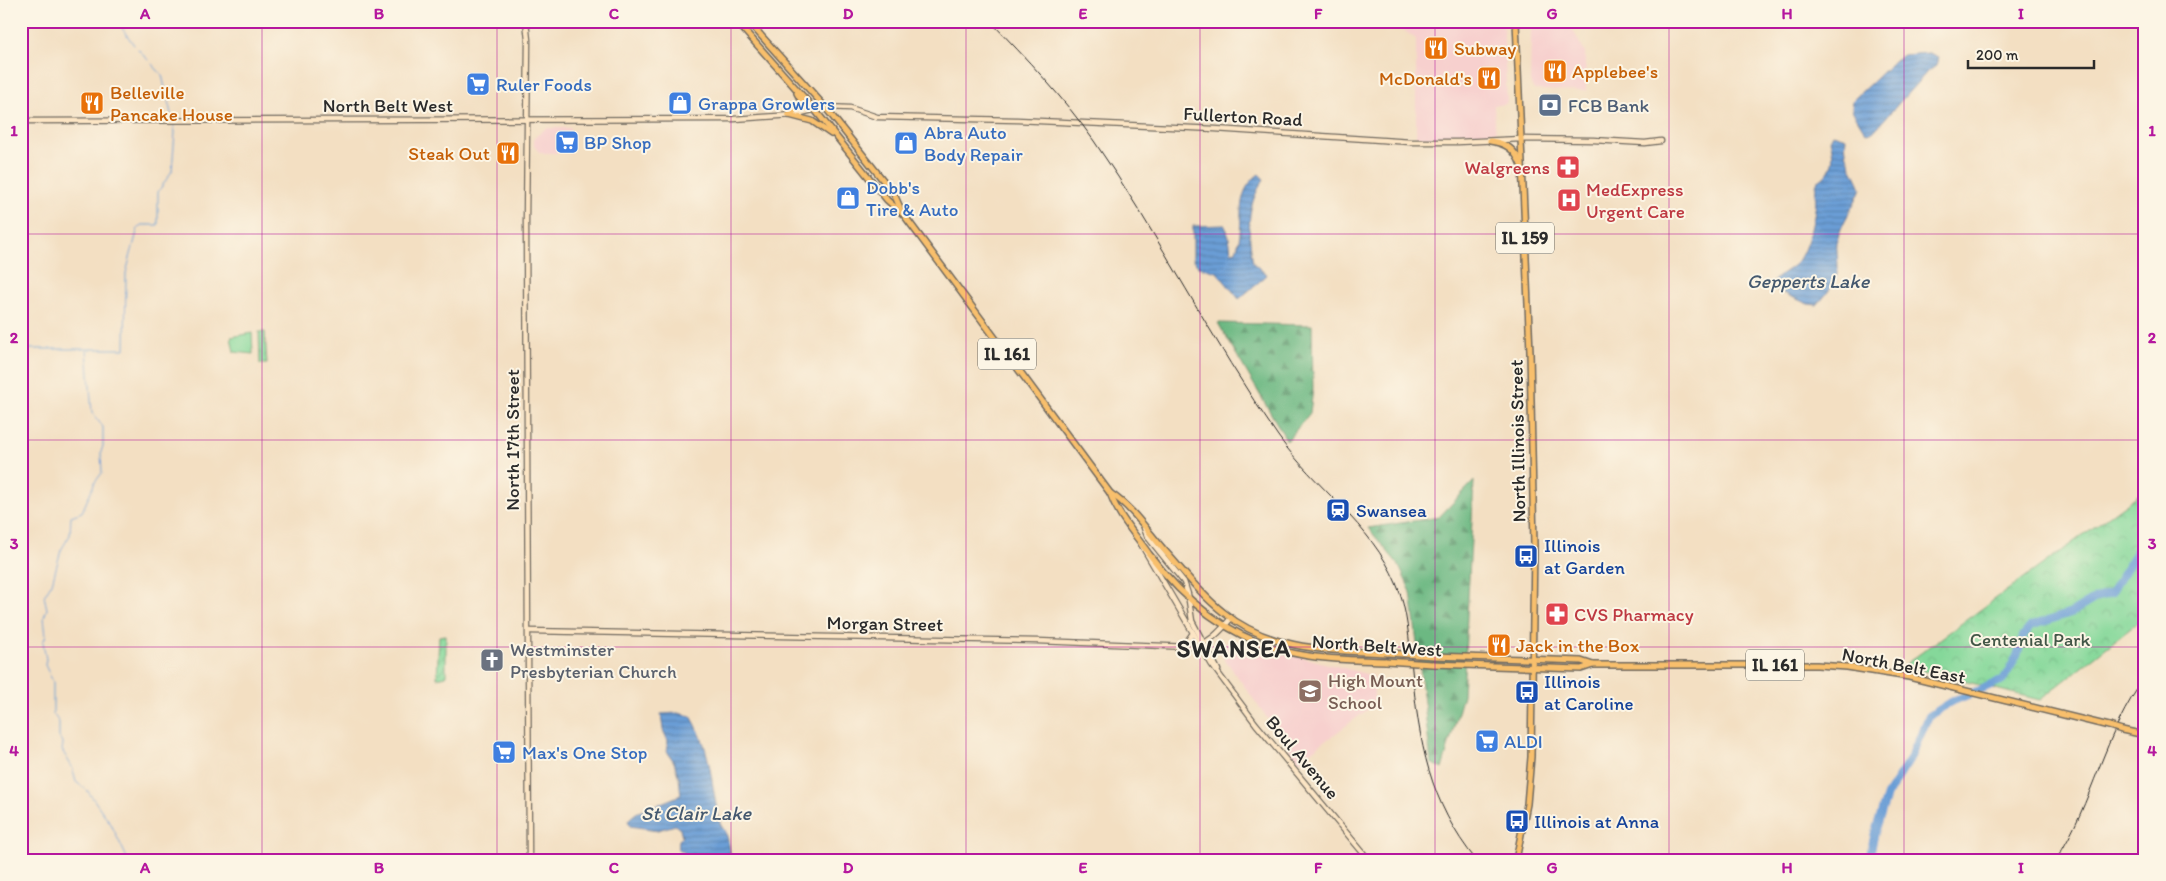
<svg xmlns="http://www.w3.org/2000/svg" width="2166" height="881" viewBox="0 0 2166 881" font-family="Itim,sans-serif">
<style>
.built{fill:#f7d0ce}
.forest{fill:url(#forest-firs);stroke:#4c7256}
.park{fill:url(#park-crowns);stroke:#588262}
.garden{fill:url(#garden-furrows);stroke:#588262}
.pitch{fill:#85d89a;stroke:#588262}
.water{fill:url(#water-rules);stroke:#4b6480}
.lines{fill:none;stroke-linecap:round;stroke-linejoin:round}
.stream{stroke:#6b9ed6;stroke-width:1}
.river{stroke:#6b9ed6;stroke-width:8}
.secondary-casing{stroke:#716a60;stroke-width:7}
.primary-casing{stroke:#716a60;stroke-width:8}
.secondary{stroke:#fce5c4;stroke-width:4.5}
.primary{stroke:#f8bf6c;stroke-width:5}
.tram{stroke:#2b2b2b;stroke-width:1}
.rail{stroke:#2b2b2b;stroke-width:1}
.primary-bridge-casing{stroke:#716a60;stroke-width:8;stroke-linecap:butt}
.primary-bridge{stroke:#f8bf6c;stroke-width:5}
.grid{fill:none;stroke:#b5179e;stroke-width:1;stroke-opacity:0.55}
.labels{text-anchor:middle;stroke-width:4;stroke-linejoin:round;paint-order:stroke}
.shield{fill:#fcf5e5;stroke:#6a6863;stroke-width:1}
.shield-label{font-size:18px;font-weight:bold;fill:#2b2b2b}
.food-label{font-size:19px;fill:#c56008;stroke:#fcf5e5;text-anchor:start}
.shop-label{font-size:19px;fill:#366cbe;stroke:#fcf5e5;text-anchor:start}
.street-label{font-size:19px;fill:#2b2b2b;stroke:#fcf5e5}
.service-label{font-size:19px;fill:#4e5e75;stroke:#fcf5e5;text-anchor:start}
.health-label{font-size:19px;fill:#be3a42;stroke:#fcf5e5;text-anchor:start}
.transit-label{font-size:19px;fill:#164399;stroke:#fcf5e5;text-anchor:start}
.park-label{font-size:19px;fill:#425647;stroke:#fcf5e5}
.worship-label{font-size:19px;fill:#5b616d;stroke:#fcf5e5;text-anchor:start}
.education-label{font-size:19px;fill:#785e54;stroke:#fcf5e5;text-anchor:start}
.water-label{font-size:20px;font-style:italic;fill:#45596f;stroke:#fcf5e5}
.district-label{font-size:24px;font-weight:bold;letter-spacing:1px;fill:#2b2b2b;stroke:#fcf5e5}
.neatline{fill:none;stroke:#b5179e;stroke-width:2}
.grid-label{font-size:16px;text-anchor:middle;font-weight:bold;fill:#b5179e}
</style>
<defs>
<pattern id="forest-firs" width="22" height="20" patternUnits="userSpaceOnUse" patternTransform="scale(1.25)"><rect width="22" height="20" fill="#6cb882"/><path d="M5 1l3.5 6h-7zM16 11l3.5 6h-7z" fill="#59966b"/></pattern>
<pattern id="park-crowns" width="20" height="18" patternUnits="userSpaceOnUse" patternTransform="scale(1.25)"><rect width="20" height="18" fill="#85d89a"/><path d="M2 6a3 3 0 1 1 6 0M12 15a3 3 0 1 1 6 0" fill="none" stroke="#73ba85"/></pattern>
<pattern id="garden-furrows" width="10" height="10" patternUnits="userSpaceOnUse" patternTransform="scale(1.25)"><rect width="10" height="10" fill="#85d89a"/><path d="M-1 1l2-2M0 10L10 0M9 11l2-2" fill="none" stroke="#73ba85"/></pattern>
<pattern id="water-rules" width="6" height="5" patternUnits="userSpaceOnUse" patternTransform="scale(1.25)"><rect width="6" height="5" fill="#6b9ed6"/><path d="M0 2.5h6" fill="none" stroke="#5881ae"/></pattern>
</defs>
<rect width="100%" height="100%" fill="#fcf5e5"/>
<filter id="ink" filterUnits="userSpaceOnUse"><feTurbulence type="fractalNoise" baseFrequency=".02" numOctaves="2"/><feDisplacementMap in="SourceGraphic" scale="10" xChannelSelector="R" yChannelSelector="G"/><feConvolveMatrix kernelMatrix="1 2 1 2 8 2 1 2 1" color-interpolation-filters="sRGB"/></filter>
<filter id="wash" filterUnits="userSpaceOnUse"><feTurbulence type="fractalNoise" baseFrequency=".0096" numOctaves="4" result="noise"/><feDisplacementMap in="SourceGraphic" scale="20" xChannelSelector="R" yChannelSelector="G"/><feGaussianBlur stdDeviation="1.12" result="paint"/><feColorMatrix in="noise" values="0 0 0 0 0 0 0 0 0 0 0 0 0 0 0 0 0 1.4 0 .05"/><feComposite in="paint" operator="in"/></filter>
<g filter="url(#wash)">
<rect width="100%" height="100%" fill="#f3dfc2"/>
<g class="built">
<polygon points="1391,21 1503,21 1507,102 1504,105 1494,105 1496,137 1416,138 1416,39"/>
<polygon points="1538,24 1560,24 1570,27 1575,34 1585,53 1586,91 1534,90 1530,82 1531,31 1534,25"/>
<polygon points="546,128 570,128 571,153 540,153 534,146 534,138"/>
<polygon points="1241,641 1374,676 1374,705 1298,761 1214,644"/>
</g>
<g class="forest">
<polygon points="1218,323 1312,325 1313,389 1310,413 1287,441"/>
<polygon points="1474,481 1463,695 1442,769 1431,763 1411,592 1398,564 1368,528 1439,517"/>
</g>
<g class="park">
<polygon points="259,332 265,332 267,364 260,364"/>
<polygon points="2145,490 2145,617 2040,700 1903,666"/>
</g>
<polygon class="garden" points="446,635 446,676 437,678 439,636"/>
<polygon class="pitch" points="252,333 253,354 234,352 231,337"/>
<g class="water">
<polygon points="1929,53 1938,57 1936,66 1926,73 1873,132 1866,133 1852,110 1853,100 1895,60 1903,55"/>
<path d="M1833,134L1846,138C1843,157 1854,170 1861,188C1855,205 1841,223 1837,241C1836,250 1838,259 1838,268C1837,282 1826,295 1817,305L1808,304L1774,289L1772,284C1778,273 1791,270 1798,261C1807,248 1813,224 1815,209C1817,200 1814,191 1817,182C1834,172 1835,158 1830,140Z"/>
<path d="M1259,174L1264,179C1245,208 1248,230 1253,263L1267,275L1239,299L1217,272L1199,267L1193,259V226L1225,225L1229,237L1231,252L1236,251C1247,222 1231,195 1259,174Z"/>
<path d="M678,713L691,716C713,753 710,784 720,823C721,827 724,829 726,833C728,840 731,852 730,860H687L684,852L678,849L679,840L682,837L680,829L675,825L658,830L630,826L628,820L636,813L681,795L679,778L674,762L667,751L668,741L663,730L661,714Z"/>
</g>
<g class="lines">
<g class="stream">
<polyline points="117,21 134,45"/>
<polyline points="138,49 148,60"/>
<polyline points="152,64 162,75 172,118"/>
<polyline points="21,344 27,349 86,349"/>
<polyline points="128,860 111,824 87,790 76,782 72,767 62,750 63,744 59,737 59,722 53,714 53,682 45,665 46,659 43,642 46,636 44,617 47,609 44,596 52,583 61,550 70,535 71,516 82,512 95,482 102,473 101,452 103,446 103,427 92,413 87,349 125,349 126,273 138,228 141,225 158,225 158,192 172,171 175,132 173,122"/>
</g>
<polyline class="river" points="1869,860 1875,832 1887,795 1909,761 1929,716 1951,702 2003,680 2017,656 2023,636 2031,626 2071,613 2096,598 2111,593 2133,558 2137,548 2145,543"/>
</g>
</g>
<g filter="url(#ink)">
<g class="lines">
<g class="secondary-casing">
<g id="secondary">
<polyline points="526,21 528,40 526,221 529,860"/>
<polyline points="21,121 734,119 793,115 825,107 850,108 877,117 1017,120 1215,129 1411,142 1458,142 1521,139 1593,140 1645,143 1661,141"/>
<polyline points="1144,528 1147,536 1184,582 1188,594 1192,621 1218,670"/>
<polyline points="1141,544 1212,665 1256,724 1369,860"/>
<path d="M529,631L1038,641L1190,647C1208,645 1220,632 1231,618"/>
<polyline points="1183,647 1193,633"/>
</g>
</g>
<g class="primary-casing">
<g id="primary">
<path d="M736,21L815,110L887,200L904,215L1110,493C1118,516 1135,534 1149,554C1188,606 1237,644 1303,655C1330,660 1359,660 1386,661"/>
<polyline points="748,21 825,107 894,194 902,212"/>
<polyline points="1516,21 1530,352 1534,546 1531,757 1527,804 1516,860"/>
<polyline points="789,115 812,121 831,134"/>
<polyline points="789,115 801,106 802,102 797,93"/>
<path d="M1490,141C1506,143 1515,149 1521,165"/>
<path d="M1110,493C1132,507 1148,532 1165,551C1184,572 1201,595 1223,612C1270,651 1329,650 1387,653"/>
<polyline points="1434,656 1581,661 1593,665 1817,665 1847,667 1909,677 2109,726"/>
<polyline points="1432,664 1581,669 1593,665"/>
<polyline points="2122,730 2145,735"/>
</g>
</g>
<use href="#secondary" class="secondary"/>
<use href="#primary" class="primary"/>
<path class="tram" d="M990,21C1026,58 1064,98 1094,141C1160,236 1212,342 1278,436C1314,487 1372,525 1396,583C1408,610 1409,641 1412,670C1419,742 1429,802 1476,860"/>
<path class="rail" d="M2056,860C2093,803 2104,732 2145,678"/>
<g class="primary-bridge-casing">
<g id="primary-bridge">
<polyline points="1387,653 1434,656"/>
<polyline points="1386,661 1432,664"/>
<polyline points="2109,726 2122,730"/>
</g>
</g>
<use href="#primary-bridge" class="primary-bridge"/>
</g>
</g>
<path class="grid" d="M262,21V860M497,21V860M731,21V860M966,21V860M1200,21V860M1435,21V860M1669,21V860M1904,21V860M21,234H2145M21,440H2145M21,647H2145"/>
<defs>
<g id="restaurant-square" transform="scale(1.25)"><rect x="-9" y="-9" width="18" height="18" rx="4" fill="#e8710a" stroke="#fcf5e5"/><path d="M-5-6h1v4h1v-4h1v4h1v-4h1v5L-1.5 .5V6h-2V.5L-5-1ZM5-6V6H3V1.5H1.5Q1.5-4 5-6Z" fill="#fff"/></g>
<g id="supermarket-square" transform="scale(1.25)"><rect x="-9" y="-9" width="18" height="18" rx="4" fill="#3f7fe0" stroke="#fcf5e5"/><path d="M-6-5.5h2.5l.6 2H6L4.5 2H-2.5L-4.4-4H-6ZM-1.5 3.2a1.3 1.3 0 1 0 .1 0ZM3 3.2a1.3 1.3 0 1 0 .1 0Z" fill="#fff"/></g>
<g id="shop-square" transform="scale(1.25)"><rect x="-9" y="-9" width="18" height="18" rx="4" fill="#3f7fe0" stroke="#fcf5e5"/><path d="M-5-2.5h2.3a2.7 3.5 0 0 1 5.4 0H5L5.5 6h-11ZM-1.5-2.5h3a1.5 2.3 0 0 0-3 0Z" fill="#fff"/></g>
<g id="bank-square" transform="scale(1.25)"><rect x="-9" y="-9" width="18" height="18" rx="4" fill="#5c6f8a" stroke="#fcf5e5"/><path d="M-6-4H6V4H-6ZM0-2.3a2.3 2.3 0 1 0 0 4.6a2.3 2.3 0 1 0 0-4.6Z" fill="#fff"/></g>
<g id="pharmacy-square" transform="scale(1.25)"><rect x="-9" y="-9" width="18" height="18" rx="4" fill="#e0444e" stroke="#fcf5e5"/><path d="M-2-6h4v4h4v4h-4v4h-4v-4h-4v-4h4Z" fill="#fff"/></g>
<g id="hospital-square" transform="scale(1.25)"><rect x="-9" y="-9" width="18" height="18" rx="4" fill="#e0444e" stroke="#fcf5e5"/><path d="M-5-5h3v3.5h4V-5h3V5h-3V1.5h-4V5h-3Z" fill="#fff"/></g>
<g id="station-square" transform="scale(1.25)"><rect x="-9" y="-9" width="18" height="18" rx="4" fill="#1a4fb4" stroke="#fcf5e5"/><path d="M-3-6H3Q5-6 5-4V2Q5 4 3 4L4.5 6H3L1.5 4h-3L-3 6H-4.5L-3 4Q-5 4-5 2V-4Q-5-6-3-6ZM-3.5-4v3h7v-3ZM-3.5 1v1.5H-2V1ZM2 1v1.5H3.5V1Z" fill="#fff"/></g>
<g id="bus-square" transform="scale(1.25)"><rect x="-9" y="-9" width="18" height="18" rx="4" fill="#1a4fb4" stroke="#fcf5e5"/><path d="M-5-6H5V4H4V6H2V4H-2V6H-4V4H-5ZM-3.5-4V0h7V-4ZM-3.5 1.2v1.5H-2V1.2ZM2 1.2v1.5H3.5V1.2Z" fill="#fff"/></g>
<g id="church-square" transform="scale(1.25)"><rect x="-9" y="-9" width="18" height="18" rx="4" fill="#6b7280" stroke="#fcf5e5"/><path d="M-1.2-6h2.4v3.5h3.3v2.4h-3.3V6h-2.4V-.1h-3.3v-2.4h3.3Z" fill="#fff"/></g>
<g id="school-square" transform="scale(1.25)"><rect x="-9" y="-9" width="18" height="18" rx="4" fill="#8d6e63" stroke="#fcf5e5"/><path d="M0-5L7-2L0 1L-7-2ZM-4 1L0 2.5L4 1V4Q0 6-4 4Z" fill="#fff"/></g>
</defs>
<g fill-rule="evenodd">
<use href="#restaurant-square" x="1436" y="48"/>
<use href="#restaurant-square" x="1555" y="71"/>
<use href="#restaurant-square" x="1489" y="78"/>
<use href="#supermarket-square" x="478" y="84"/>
<use href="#restaurant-square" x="92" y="103"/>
<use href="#shop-square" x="680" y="103"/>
<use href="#bank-square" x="1550" y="105"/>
<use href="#supermarket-square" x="567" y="142"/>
<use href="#shop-square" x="906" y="143"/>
<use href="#restaurant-square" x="508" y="153"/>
<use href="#pharmacy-square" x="1568" y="167"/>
<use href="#shop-square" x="848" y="198"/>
<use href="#hospital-square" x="1569" y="200"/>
<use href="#station-square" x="1338" y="510"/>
<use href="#bus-square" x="1526" y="556"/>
<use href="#pharmacy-square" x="1557" y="614"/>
<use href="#restaurant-square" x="1499" y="645"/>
<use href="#church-square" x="492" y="660"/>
<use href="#school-square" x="1310" y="691"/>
<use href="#bus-square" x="1527" y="692"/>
<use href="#supermarket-square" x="1487" y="741"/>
<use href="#supermarket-square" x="504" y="752"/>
<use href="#bus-square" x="1517" y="821"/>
</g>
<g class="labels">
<g class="shield">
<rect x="1496" y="222.5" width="58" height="31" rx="4"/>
<rect x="978" y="338.5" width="58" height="31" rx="4"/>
<rect x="1746" y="649.5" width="58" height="31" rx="4"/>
</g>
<g class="shield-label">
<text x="1525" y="244">IL 159</text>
<text x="1007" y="360">IL 161</text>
<text x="1775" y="671">IL 161</text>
</g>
<g class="food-label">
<text x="1454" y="55">Subway</text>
<text x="1572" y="78">Applebee's</text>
<text x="1472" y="85" text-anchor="end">McDonald's</text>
<text x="110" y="99">Belleville<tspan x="110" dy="22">Pancake House</tspan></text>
<text x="490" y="160" text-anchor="end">Steak Out</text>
<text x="1516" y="652">Jack in the Box</text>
</g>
<g class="shop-label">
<text x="496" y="91">Ruler Foods</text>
<text x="698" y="110">Grappa Growlers</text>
<text x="924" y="139">Abra Auto<tspan x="924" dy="22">Body Repair</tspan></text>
<text x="584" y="149">BP Shop</text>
<text x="866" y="194">Dobb's<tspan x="866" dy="22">Tire &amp; Auto</tspan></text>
<text x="1504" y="748">ALDI</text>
<text x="522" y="759">Max's One Stop</text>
</g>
<g class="street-label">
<text x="388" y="112">North Belt West</text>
<text transform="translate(1243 116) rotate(3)" y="7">Fullerton Road</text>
<text transform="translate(512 440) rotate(-90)" y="7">North 17th Street</text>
<text transform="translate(1517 441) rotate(-91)" y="7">North Illinois Street</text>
<text transform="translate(885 623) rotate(1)" y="7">Morgan Street</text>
<text transform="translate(1377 645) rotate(4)" y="7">North Belt West</text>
<text transform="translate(1904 665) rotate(11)" y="7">North Belt East</text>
<text transform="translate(1303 757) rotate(50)" y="7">Boul Avenue</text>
</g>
<g class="service-label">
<text x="1568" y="112">FCB Bank</text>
</g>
<g class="health-label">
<text x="1550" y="174" text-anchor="end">Walgreens</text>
<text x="1586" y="196">MedExpress<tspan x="1586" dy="22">Urgent Care</tspan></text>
<text x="1574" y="621">CVS Pharmacy</text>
</g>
<g class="transit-label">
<text x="1356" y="517">Swansea</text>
<text x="1544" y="552">Illinois<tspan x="1544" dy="22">at Garden</tspan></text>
<text x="1544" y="688">Illinois<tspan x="1544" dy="22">at Caroline</tspan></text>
<text x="1534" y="828">Illinois at Anna</text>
</g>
<g class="park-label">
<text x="2030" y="646">Centenial Park</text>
</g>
<g class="worship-label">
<text x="510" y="656">Westminster<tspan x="510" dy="22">Presbyterian Church</tspan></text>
</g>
<g class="education-label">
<text x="1328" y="687">High Mount<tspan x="1328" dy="22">School</tspan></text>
</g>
<g class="water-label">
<text x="1808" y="288">Gepperts Lake</text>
<text x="696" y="820">St Clair Lake</text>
</g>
<g class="district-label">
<text x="1234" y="657">SWANSEA</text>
</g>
</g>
<rect width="2166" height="881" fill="none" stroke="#fcf5e5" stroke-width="55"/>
<path d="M1968 60v8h126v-8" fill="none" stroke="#2b2b2b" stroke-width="2.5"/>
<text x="1976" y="60" font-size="15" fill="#2b2b2b" stroke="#fcf5e5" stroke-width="4" paint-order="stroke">200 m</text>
<rect x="28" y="28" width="2110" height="826" class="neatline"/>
<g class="grid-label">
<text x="145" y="19">A</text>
<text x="379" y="19">B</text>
<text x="614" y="19">C</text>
<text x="848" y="19">D</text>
<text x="1083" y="19">E</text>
<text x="1318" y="19">F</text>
<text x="1552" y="19">G</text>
<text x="1787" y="19">H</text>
<text x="2021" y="19">I</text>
<text x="14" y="136">1</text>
<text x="2152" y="136">1</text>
<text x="14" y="343">2</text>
<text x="2152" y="343">2</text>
<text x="14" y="549">3</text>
<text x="2152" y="549">3</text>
<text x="14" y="756">4</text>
<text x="2152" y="756">4</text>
<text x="145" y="873">A</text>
<text x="379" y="873">B</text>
<text x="614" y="873">C</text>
<text x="848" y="873">D</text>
<text x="1083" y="873">E</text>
<text x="1318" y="873">F</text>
<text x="1552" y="873">G</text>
<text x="1787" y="873">H</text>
<text x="2021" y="873">I</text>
</g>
</svg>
